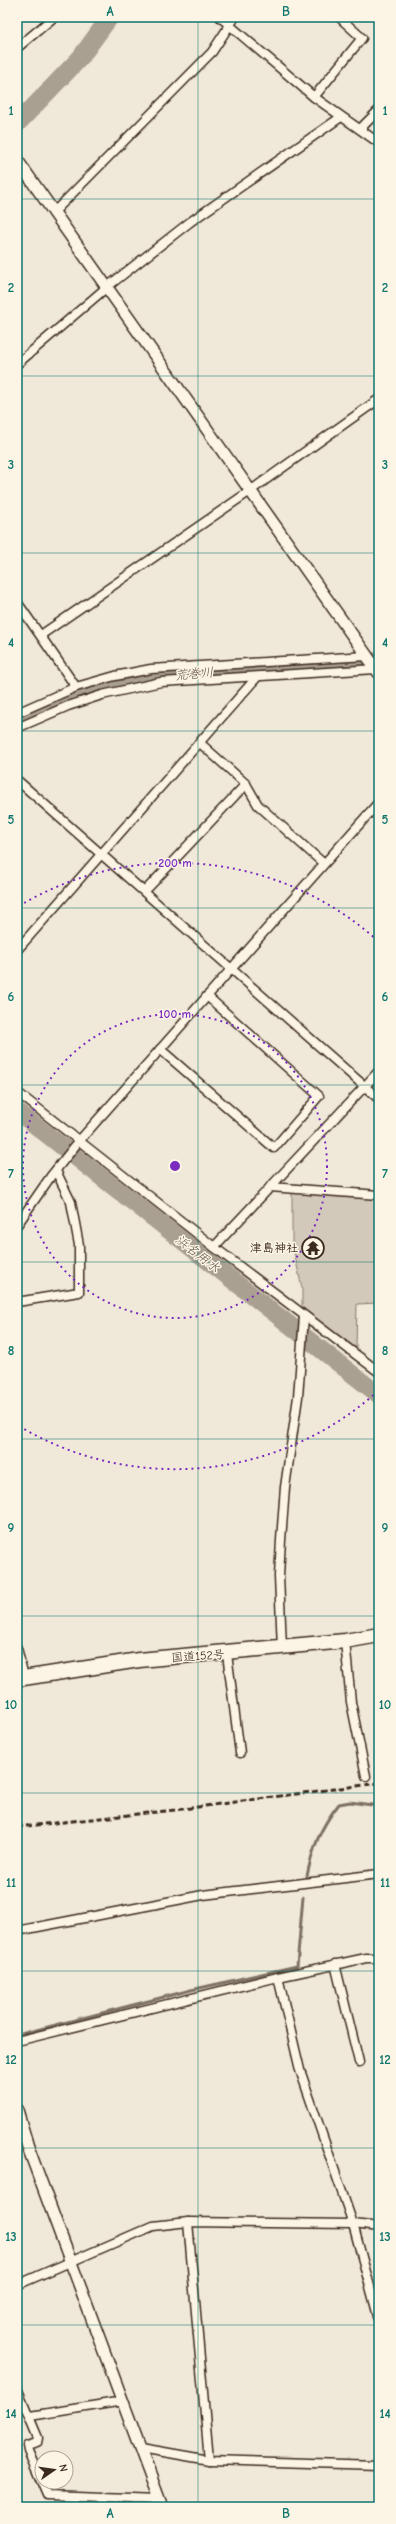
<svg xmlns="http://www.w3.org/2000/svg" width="396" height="2524" viewBox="0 0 396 2524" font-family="'Comic Neue','Klee One',sans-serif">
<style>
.green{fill:#d2c9ba;stroke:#867a6c}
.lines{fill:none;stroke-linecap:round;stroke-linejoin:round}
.stream{stroke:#7e7163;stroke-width:3}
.river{stroke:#aaa091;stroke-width:18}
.minor-casing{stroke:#3b2a1e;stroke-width:11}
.tertiary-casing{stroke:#3b2a1e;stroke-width:14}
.trunk-casing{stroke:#3b2a1e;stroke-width:17}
.minor{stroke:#fcf5e5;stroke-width:8}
.tertiary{stroke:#fcf5e5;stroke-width:11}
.trunk{stroke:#fcf5e5;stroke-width:14}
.rail{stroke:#3b2a1e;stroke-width:3;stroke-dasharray:6 3;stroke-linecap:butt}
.grid{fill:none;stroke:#0f766e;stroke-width:1;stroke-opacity:0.55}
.ring{fill:none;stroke:#7b2cbf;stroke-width:2;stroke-dasharray:2 4}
.labels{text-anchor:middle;stroke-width:3;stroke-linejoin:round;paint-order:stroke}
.poi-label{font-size:12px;font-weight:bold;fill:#3b2a1e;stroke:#fcf5e5;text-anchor:end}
.street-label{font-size:12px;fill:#3b2a1e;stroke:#fcf5e5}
.water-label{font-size:13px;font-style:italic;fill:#625346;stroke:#fcf5e5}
.centre{fill:#7b2cbf;stroke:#fcf5e5;stroke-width:2}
.ring-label{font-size:12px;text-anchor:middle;font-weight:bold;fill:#7b2cbf;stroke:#fcf5e5;stroke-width:3;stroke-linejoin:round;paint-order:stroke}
.neatline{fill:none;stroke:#0f766e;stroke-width:1.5}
.grid-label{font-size:13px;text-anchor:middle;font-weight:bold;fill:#0f766e}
</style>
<rect width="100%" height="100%" fill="#f0e9d9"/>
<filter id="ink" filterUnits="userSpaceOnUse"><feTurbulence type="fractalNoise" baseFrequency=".025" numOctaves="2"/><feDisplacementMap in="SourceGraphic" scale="8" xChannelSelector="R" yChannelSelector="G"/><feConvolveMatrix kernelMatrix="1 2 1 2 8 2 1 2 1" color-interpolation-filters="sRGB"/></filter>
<g filter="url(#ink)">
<polygon class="green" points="292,1191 379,1196 379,1303 357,1304 356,1348 302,1309 302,1288 292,1243"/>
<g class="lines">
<g class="stream">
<path d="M307,1876C313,1847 320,1828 339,1804L350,1802L379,1806"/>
<polyline points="17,2035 191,1990 297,1966 303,1897"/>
<polyline points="17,2501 27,2507"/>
</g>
<g class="river">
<polyline points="17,124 80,58 110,17"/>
<polyline points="17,721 107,686 128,680 194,673 379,661"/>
<polyline points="17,1111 379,1395"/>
</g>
<g class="minor-casing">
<g id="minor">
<polyline points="220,17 314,97 379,143"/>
<polyline points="17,48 54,17"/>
<polyline points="314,97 362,38 339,17"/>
<polyline points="360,129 379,110"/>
<polyline points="54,212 212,52 235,17"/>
<polyline points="17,364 107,287 190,222 341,117"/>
<polyline points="17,602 76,687"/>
<polyline points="41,635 250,491 379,399"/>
<polyline points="17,713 76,687 115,676 151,669 367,656"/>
<polyline points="17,728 68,706 102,695 161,682 376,669"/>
<polyline points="200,743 246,784 258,805 323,863"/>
<polyline points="17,780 379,1099"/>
<polyline points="145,891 246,784"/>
<polyline points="17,950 257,677"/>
<polyline points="160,1049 274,1148 319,1096 207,996"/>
<polyline points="17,1092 214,1247 379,1372"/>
<polyline points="270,1187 379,1195"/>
<polyline points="17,1225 51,1176 79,1141 379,802"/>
<polyline points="214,1247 379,1071"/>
<polyline points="17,1302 79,1292 79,1245 71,1202 56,1171"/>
<polyline points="345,1641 351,1702 366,1776"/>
<polyline points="17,1648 24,1677"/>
<polyline points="282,1648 279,1576 281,1540 285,1487 298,1397 304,1316"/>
<polyline points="227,1654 240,1753"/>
<polyline points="17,1931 203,1895 379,1874"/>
<polyline points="335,1964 359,2062"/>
<polyline points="278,1977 300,2070 353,2224 379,2320"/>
<polyline points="17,2041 278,1977 366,1958 379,1958"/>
<polyline points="188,2222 209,2460"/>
<polyline points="17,2285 153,2226 188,2222 353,2224 379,2227"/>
<polyline points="17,2388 38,2438 37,2443 27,2446 28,2451 47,2495 159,2499"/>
<polyline points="30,2416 123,2401"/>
<polyline points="141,2448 209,2460 379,2465"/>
</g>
</g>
<g class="tertiary-casing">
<g id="tertiary">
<polyline points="17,160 379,673"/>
<polyline points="17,2110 28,2147 162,2507"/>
</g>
</g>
<g class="trunk-casing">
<polyline id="trunk" points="17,1679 139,1660 345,1641 379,1635"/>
</g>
<use href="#minor" class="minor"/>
<use href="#tertiary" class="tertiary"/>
<use href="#trunk" class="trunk"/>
<polyline class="rail" points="17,1827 175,1810 379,1783"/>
</g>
</g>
<path class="grid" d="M198,17V2507M17,199H379M17,376H379M17,553H379M17,731H379M17,908H379M17,1085H379M17,1262H379M17,1439H379M17,1616H379M17,1793H379M17,1971H379M17,2148H379M17,2325H379"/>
<g class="ring">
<circle cx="175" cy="1166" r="152"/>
<path d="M378 1391A303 303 0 0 1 19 1426M19 906A303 303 0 0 1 378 941"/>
</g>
<defs>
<g id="temple-ring" transform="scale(1.15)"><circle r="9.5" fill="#fcf5e5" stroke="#3b2a1e" stroke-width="1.5"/><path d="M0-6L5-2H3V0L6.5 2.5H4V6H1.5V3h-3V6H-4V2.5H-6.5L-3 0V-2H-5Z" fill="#3b2a1e"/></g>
</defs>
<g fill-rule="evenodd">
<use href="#temple-ring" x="313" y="1248"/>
</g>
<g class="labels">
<g class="poi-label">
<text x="298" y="1252">津島神社</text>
</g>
<g class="street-label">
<text transform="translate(198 1656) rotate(-4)" y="4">国道152号</text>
</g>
<g class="water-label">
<text transform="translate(194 673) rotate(-5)" y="5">荒巻川</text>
<text transform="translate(198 1253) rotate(38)" y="5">浜名用水</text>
</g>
</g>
<circle cx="175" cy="1166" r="6" class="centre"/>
<g class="ring-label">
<text x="175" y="867">200 m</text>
<text x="175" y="1018">100 m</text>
</g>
<rect width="396" height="2524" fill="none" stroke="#fcf5e5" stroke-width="44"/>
<g transform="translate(54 2470) rotate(77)"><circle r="19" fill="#fcf5e5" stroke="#afa495"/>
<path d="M0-3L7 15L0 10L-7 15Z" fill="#3b2a1e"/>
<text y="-6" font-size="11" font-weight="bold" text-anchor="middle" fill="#3b2a1e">N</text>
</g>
<rect x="22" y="22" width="352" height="2480" class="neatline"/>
<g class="grid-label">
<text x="110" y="16">A</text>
<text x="286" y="16">B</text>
<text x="11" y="115">1</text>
<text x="385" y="115">1</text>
<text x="11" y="292">2</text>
<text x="385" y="292">2</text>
<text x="11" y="469">3</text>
<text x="385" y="469">3</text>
<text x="11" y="647">4</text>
<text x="385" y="647">4</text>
<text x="11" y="824">5</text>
<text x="385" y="824">5</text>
<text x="11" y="1001">6</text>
<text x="385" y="1001">6</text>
<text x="11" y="1178">7</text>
<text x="385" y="1178">7</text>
<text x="11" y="1355">8</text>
<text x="385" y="1355">8</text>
<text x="11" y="1532">9</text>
<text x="385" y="1532">9</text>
<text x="11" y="1709">10</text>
<text x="385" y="1709">10</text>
<text x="11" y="1887">11</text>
<text x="385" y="1887">11</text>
<text x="11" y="2064">12</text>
<text x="385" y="2064">12</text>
<text x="11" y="2241">13</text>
<text x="385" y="2241">13</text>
<text x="11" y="2418">14</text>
<text x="385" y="2418">14</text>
<text x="110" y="2518">A</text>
<text x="286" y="2518">B</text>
</g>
</svg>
